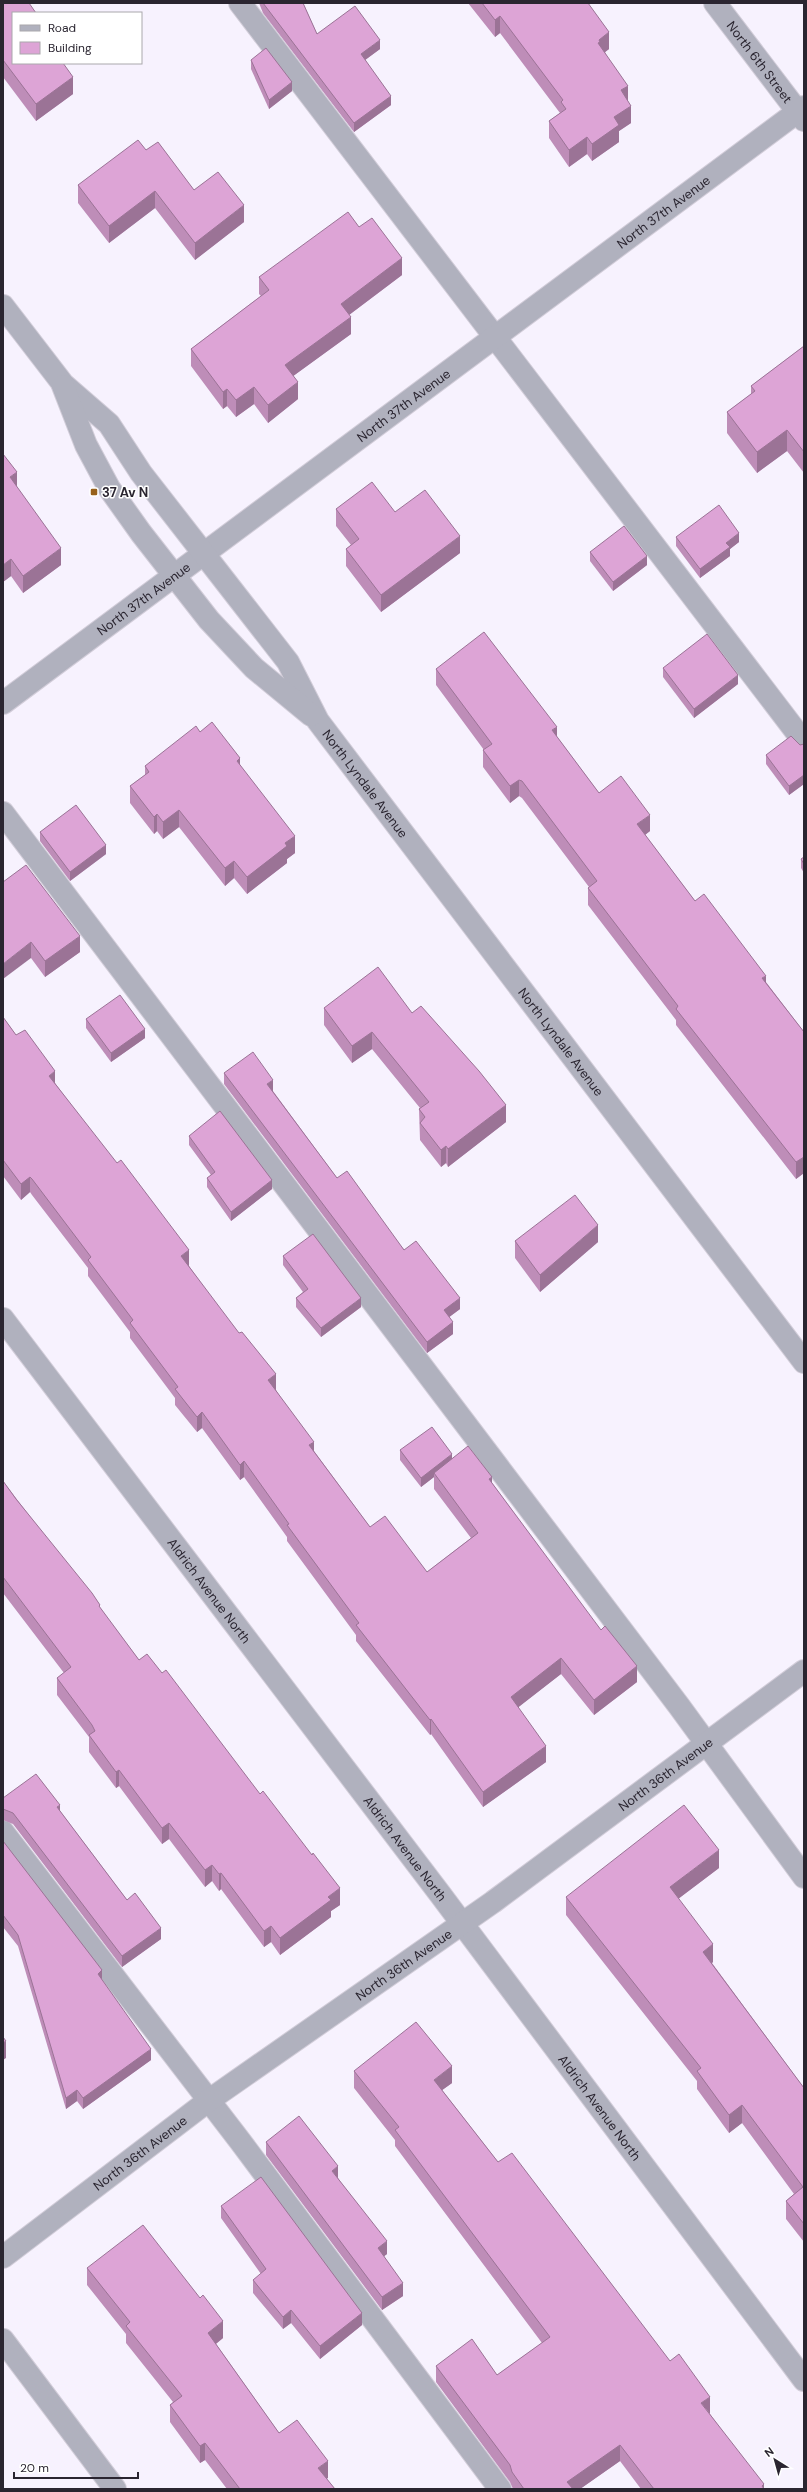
<svg xmlns="http://www.w3.org/2000/svg" width="807" height="2492" viewBox="0 0 807 2492" font-family="'DM Sans',sans-serif">
<style>
.lines{fill:none;stroke-linecap:round;stroke-linejoin:round}
.service-casing{stroke:#d2cdd9;stroke-width:24}
.minor-casing{stroke:#d2cdd9;stroke-width:24}
.tertiary-casing{stroke:#d2cdd9;stroke-width:24}
.service{stroke:#b0b1be;stroke-width:22}
.minor{stroke:#b0b1be;stroke-width:22}
.tertiary{stroke:#b0b1be;stroke-width:22}
.wall{fill:#be8db8}
.shaded-wall{fill:#9b7396}
.building{fill:#dda4d6;stroke:#9b7396}
.poi-dot{fill:#98611b;stroke:#fff;stroke-width:1.5}
.labels{text-anchor:middle;stroke-width:3;stroke-linejoin:round;paint-order:stroke}
.street-label{font-size:13px;fill:#2a2530;stroke:#fff}
.poi-label{font-size:13px;font-weight:bold;fill:#2a2530;stroke:#fff;text-anchor:start}
</style>
<rect width="100%" height="100%" fill="#f7f2fe"/>
<g class="lines">
<g class="service-casing">
<g id="service">
<polyline points="240,3 804,742"/>
<polyline points="3,813 679,1706 804,1877"/>
<polyline points="3,1832 240,2141 500,2489"/>
</g>
</g>
<g class="minor-casing">
<g id="minor">
<path id="s1" d="M715,3L804,120"/>
<path id="s2" d="M3,703L804,107"/>
<path id="s3" d="M3,1319L440,1894L804,2380"/>
<path id="s4" d="M3,2257L208,2101L493,1902L804,1671"/>
<polyline points="3,2340 115,2489"/>
</g>
</g>
<g class="tertiary-casing">
<g id="tertiary">
<path id="s5" d="M3,306L63,384L109,424L141,473L288,662L318,721L804,1362"/>
<polyline points="63,386 86,445 109,488 141,533 209,620 254,668 311,715"/>
</g>
</g>
<use href="#service" class="service"/>
<use href="#minor" class="minor"/>
<use href="#tertiary" class="tertiary"/>
</g>
<g class="wall">
<polygon points="3,3 73,94 36,121 3,77"/>
<polygon points="259,3 303,3 317,34 380,49 365,60 391,105 354,132 263,13"/>
<polygon points="468,3 588,3 609,49 605,52 628,101 631,123 619,131 619,142 592,161 587,154 569,167 549,138 549,121 560,113 500,33 495,37"/>
<polygon points="251,60 292,91 269,109 251,69"/>
<polygon points="146,150 194,190 244,222 195,260 155,208 109,243 78,203 78,185"/>
<polygon points="359,227 402,275 349,315 351,334 293,376 298,399 268,423 254,404 236,417 227,406 223,409 191,366 191,349 261,296 259,294 259,277"/>
<polygon points="804,346 804,473 787,451 757,473 727,433 727,412 751,394 751,386"/>
<polygon points="17,487 61,565 23,593 11,576 3,582"/>
<polygon points="336,509 395,512 460,553 381,612 346,566 346,549 351,545 336,526"/>
<polygon points="676,537 739,542 730,549 730,556 700,578 676,546"/>
<polygon points="590,552 647,565 613,591 590,561"/>
<polygon points="663,668 738,684 694,718 663,677"/>
<polygon points="436,669 557,737 599,793 650,831 645,835 695,901 766,982 804,1032 804,1173 796,1179 676,1025 676,1020 588,905 588,888 589,887 522,798 519,796 510,803 483,767 483,750 484,750 436,685"/>
<polygon points="200,732 240,766 295,853 287,859 287,863 247,894 234,878 225,886 179,827 163,839 157,831 154,834 130,803 130,786 145,775 145,766"/>
<polygon points="804,744 804,784 789,795 766,764 766,755 800,745"/>
<polygon points="40,832 106,854 70,881 40,841"/>
<polygon points="804,857 804,873 801,868 801,859"/>
<polygon points="3,882 80,952 45,977 31,958"/>
<polygon points="324,1008 412,1013 506,1122 448,1167 446,1163 441,1167 420,1140 419,1109 420,1108 372,1049 352,1063 324,1025"/>
<polygon points="3,1017 16,1035 55,1083 189,1266 276,1390 314,1451 370,1527 427,1572 471,1538 434,1489 434,1477 421,1487 400,1460 400,1450 452,1458 492,1483 637,1682 594,1715 561,1674 518,1707 546,1762 483,1807 431,1734 430,1735 356,1641 356,1635 287,1541 287,1537 244,1477 240,1480 202,1428 197,1432 175,1405 175,1398 130,1338 130,1332 88,1276 88,1268 32,1195 30,1192 21,1200 3,1176"/>
<polygon points="86,1019 145,1038 111,1062 86,1028"/>
<polygon points="224,1073 273,1091 337,1178 460,1309 449,1317 453,1334 427,1353 224,1084"/>
<polygon points="189,1136 272,1189 231,1221 207,1187 207,1178 211,1175 189,1145"/>
<polygon points="515,1241 598,1242 540,1292 515,1258"/>
<polygon points="283,1256 361,1307 321,1337 296,1307 296,1298 303,1292 283,1265"/>
<polygon points="3,1481 139,1660 340,1905 331,1911 331,1917 280,1955 271,1942 264,1947 221,1889 219,1891 212,1881 205,1887 169,1839 162,1844 119,1786 116,1788 89,1752 89,1737 57,1695 57,1678 64,1673 3,1593"/>
<polygon points="3,1798 60,1811 127,1900 161,1939 122,1967 13,1824 3,1820"/>
<polygon points="3,1841 102,1980 151,2060 83,2109 77,2101 66,2109 18,1946 3,1927"/>
<polygon points="719,1868 678,1899 713,1962 712,1963 804,2088 804,2242 786,2219 786,2201 794,2194 742,2123 729,2133 697,2089 697,2081 566,1915 566,1897"/>
<polygon points="354,2071 452,2083 442,2090 498,2162 710,2414 764,2489 641,2489 620,2461 580,2489 513,2489 510,2482 436,2382 436,2366 497,2375 542,2343 395,2146 395,2140 354,2088"/>
<polygon points="266,2142 338,2178 387,2254 384,2256 403,2296 382,2310 266,2155"/>
<polygon points="221,2206 362,2325 320,2359 291,2323 283,2329 253,2293 253,2280 261,2274 221,2218"/>
<polygon points="87,2268 223,2338 216,2344 279,2433 328,2478 326,2478 335,2489 227,2489 205,2460 200,2463 170,2422 170,2405 173,2402 126,2343 126,2334 87,2285"/>
</g>
<g class="shaded-wall">
<polygon points="500,16 500,33 495,37 495,20"/>
<polygon points="609,32 609,49 600,56 598,60 599,40"/>
<polygon points="380,40 380,49 361,63 361,54"/>
<polygon points="73,77 73,94 36,121 36,104"/>
<polygon points="292,82 292,91 269,109 269,100"/>
<polygon points="628,86 628,103 621,90"/>
<polygon points="391,96 391,105 354,132 354,123"/>
<polygon points="631,106 631,123 619,131 619,142 592,161 592,144 614,117"/>
<polygon points="587,137 587,154 569,167 569,150"/>
<polygon points="155,191 155,208 109,243 109,226"/>
<polygon points="244,205 244,222 195,260 195,243"/>
<polygon points="402,258 402,275 341,321 341,304"/>
<polygon points="351,317 351,334 285,382 285,365"/>
<polygon points="298,382 298,399 268,423 268,405"/>
<polygon points="254,387 254,404 236,417 236,400"/>
<polygon points="227,389 227,406 223,409 223,392"/>
<polygon points="787,430 787,451 757,473 757,452"/>
<polygon points="17,472 17,489 10,477"/>
<polygon points="739,533 739,542 730,549 730,556 700,578 700,569 726,543"/>
<polygon points="460,536 460,553 381,612 381,595"/>
<polygon points="61,548 61,565 23,593 23,576"/>
<polygon points="647,556 647,565 613,591 613,582"/>
<polygon points="11,559 11,576 3,582 3,565"/>
<polygon points="738,675 738,684 694,718 694,709"/>
<polygon points="557,727 557,744 552,730"/>
<polygon points="240,758 240,775 237,761"/>
<polygon points="804,775 804,784 789,795 789,786"/>
<polygon points="519,780 519,796 510,803 510,786"/>
<polygon points="179,810 179,827 163,839 163,822"/>
<polygon points="157,814 157,831 154,834 154,817"/>
<polygon points="650,815 650,831 637,841 637,824"/>
<polygon points="295,836 295,853 287,859 287,863 247,894 247,877 285,843"/>
<polygon points="106,845 106,854 70,881 70,872"/>
<polygon points="234,861 234,878 225,886 225,868"/>
<polygon points="80,936 80,952 45,977 45,961"/>
<polygon points="31,942 31,958 3,979 3,964"/>
<polygon points="766,976 766,992 762,978"/>
<polygon points="145,1029 145,1038 111,1062 111,1053"/>
<polygon points="372,1032 372,1049 352,1063 352,1046"/>
<polygon points="55,1071 55,1087 49,1076"/>
<polygon points="273,1080 273,1091 267,1095 267,1084"/>
<polygon points="506,1105 506,1122 448,1167 448,1149"/>
<polygon points="446,1146 446,1163 441,1167 441,1150"/>
<polygon points="804,1157 804,1173 796,1179 796,1162"/>
<polygon points="30,1177 30,1192 21,1200 21,1184"/>
<polygon points="272,1180 272,1189 231,1221 231,1212"/>
<polygon points="598,1225 598,1242 540,1292 540,1275"/>
<polygon points="189,1250 189,1266 181,1272 181,1256"/>
<polygon points="361,1298 361,1307 321,1337 321,1328"/>
<polygon points="460,1298 460,1309 444,1321 444,1310"/>
<polygon points="453,1322 453,1334 427,1353 427,1342"/>
<polygon points="276,1374 276,1390 268,1396 268,1380"/>
<polygon points="202,1412 202,1428 197,1432 197,1417"/>
<polygon points="314,1442 314,1457 309,1445"/>
<polygon points="452,1454 452,1463 434,1473 434,1477 421,1487 421,1478"/>
<polygon points="244,1461 244,1477 240,1480 240,1465"/>
<polygon points="492,1477 492,1492 489,1479"/>
<polygon points="561,1658 561,1674 511,1713 511,1697"/>
<polygon points="637,1666 637,1682 594,1715 594,1700"/>
<polygon points="431,1719 431,1734 430,1735 430,1720"/>
<polygon points="546,1746 546,1762 483,1807 483,1792"/>
<polygon points="119,1770 119,1786 116,1788 116,1772"/>
<polygon points="60,1805 60,1816 57,1807"/>
<polygon points="169,1823 169,1839 162,1844 162,1828"/>
<polygon points="719,1850 719,1868 670,1905 670,1887"/>
<polygon points="212,1865 212,1881 205,1887 205,1870"/>
<polygon points="221,1873 221,1889 219,1891 219,1874"/>
<polygon points="340,1888 340,1905 331,1911 331,1917 280,1955 280,1938 328,1897"/>
<polygon points="271,1926 271,1942 264,1947 264,1931"/>
<polygon points="161,1928 161,1939 122,1967 122,1956"/>
<polygon points="713,1944 713,1962 703,1970 703,1952"/>
<polygon points="102,1970 102,1982 98,1974"/>
<polygon points="6,2041 6,2058 3,2060 3,2043"/>
<polygon points="151,2049 151,2060 83,2109 83,2098"/>
<polygon points="452,2066 452,2083 434,2096 434,2080"/>
<polygon points="77,2090 77,2101 66,2109 66,2098"/>
<polygon points="742,2105 742,2123 729,2133 729,2115"/>
<polygon points="338,2166 338,2179 332,2171"/>
<polygon points="387,2241 387,2254 378,2261 378,2248"/>
<polygon points="403,2283 403,2296 382,2310 382,2297"/>
<polygon points="291,2310 291,2323 283,2329 283,2317"/>
<polygon points="362,2313 362,2325 320,2359 320,2346"/>
<polygon points="223,2321 223,2338 208,2350 208,2333"/>
<polygon points="710,2397 710,2414 701,2403"/>
<polygon points="205,2443 205,2460 200,2463 200,2446"/>
<polygon points="620,2445 620,2461 580,2489 567,2489 567,2482"/>
<polygon points="328,2461 328,2478 318,2485 318,2468"/>
<polygon points="764,2484 764,2489 762,2489 762,2486"/>
</g>
<g class="building">
<polygon points="3,3 29,3 36,13 13,13 13,63 63,63 73,77 36,104 3,60"/>
<polygon points="263,3 303,3 317,34 355,6 380,40 361,54 391,96 354,123"/>
<polygon points="482,3 588,3 609,32 599,40 600,42 598,43 628,86 621,90 631,106 614,117 619,125 592,144 587,137 569,150 549,121 566,109 561,102 563,100 500,16 495,20"/>
<polygon points="266,48 292,82 269,100 251,60"/>
<polygon points="138,140 146,150 158,142 194,190 218,172 244,205 195,243 155,191 109,226 78,185"/>
<polygon points="348,212 359,227 372,218 402,258 341,304 351,317 285,365 298,382 268,405 254,387 236,400 227,389 223,392 191,349 269,290 259,277"/>
<polygon points="804,346 804,452 787,430 757,452 727,412 755,391 751,386"/>
<polygon points="3,454 17,472 10,477 61,548 23,576 11,559 3,565"/>
<polygon points="372,482 395,512 425,490 460,536 381,595 346,549 359,539 336,509"/>
<polygon points="719,505 739,533 726,543 730,547 700,569 676,537"/>
<polygon points="624,526 647,556 613,582 590,552"/>
<polygon points="484,632 557,727 552,730 599,793 621,776 650,815 637,824 695,901 704,894 766,976 762,978 804,1032 804,1157 796,1162 676,1009 678,1006 588,888 597,881 522,781 519,780 510,786 483,750 492,744 436,669"/>
<polygon points="707,634 738,675 694,709 663,668"/>
<polygon points="212,722 240,758 237,761 295,836 285,843 287,846 247,877 234,861 225,868 179,810 163,822 157,814 154,817 130,786 149,772 145,766 196,726 200,732"/>
<polygon points="791,736 800,745 804,744 804,775 789,786 766,755"/>
<polygon points="76,805 106,845 70,872 40,832"/>
<polygon points="804,857 804,864 801,859"/>
<polygon points="26,865 80,936 45,961 31,942 3,964 3,882"/>
<polygon points="378,967 412,1013 421,1006 479,1071 506,1105 448,1149 446,1146 441,1150 420,1123 425,1117 419,1109 429,1102 372,1032 352,1046 324,1008"/>
<polygon points="120,995 145,1029 111,1053 86,1019"/>
<polygon points="3,1017 16,1035 25,1030 55,1071 49,1076 117,1163 121,1160 189,1250 181,1256 239,1333 242,1332 276,1374 268,1380 314,1442 309,1445 370,1527 385,1516 427,1572 478,1533 434,1473 468,1446 492,1477 489,1479 601,1630 605,1626 637,1666 594,1700 561,1658 511,1697 546,1746 483,1792 431,1719 430,1720 356,1625 359,1623 287,1525 289,1524 244,1461 240,1465 202,1412 197,1417 175,1389 178,1387 130,1323 133,1320 88,1260 91,1257 32,1179 30,1177 21,1184 3,1160"/>
<polygon points="253,1052 273,1080 267,1084 337,1178 347,1171 404,1250 416,1241 460,1298 444,1310 453,1322 427,1342 224,1073"/>
<polygon points="220,1111 272,1180 231,1212 207,1178 215,1172 189,1136"/>
<polygon points="575,1195 598,1225 540,1275 515,1241"/>
<polygon points="313,1234 361,1298 321,1328 296,1298 308,1289 283,1256"/>
<polygon points="432,1427 452,1454 421,1478 400,1450"/>
<polygon points="3,1481 16,1499 92,1593 100,1605 99,1606 139,1660 147,1654 162,1673 166,1670 260,1794 263,1791 312,1855 313,1853 340,1888 328,1897 331,1900 280,1938 271,1926 264,1931 221,1873 219,1874 212,1865 205,1870 169,1823 162,1828 119,1770 116,1772 89,1735 95,1731 92,1725 57,1678 71,1667 3,1577"/>
<polygon points="36,1774 60,1805 57,1807 127,1900 135,1893 161,1928 122,1956 13,1813 3,1809 3,1798"/>
<polygon points="684,1805 719,1850 670,1887 713,1944 703,1952 804,2088 804,2224 786,2201 803,2187 742,2105 729,2115 697,2071 701,2068 566,1897"/>
<polygon points="3,1841 102,1970 98,1974 151,2049 83,2098 77,2090 66,2098 18,1935 3,1915"/>
<polygon points="416,2022 452,2066 434,2080 498,2162 512,2153 670,2361 679,2354 710,2397 701,2403 764,2484 762,2486 764,2489 654,2489 620,2445 567,2482 573,2489 524,2489 512,2472 510,2465 436,2366 472,2339 497,2375 550,2337 395,2130 399,2127 354,2071"/>
<polygon points="3,2037 6,2041 3,2043"/>
<polygon points="299,2116 338,2166 332,2171 387,2241 378,2248 403,2283 382,2297 266,2142"/>
<polygon points="261,2177 362,2313 320,2346 291,2310 283,2317 253,2280 266,2269 221,2206"/>
<polygon points="143,2225 200,2298 203,2295 223,2321 208,2333 279,2433 297,2420 328,2461 318,2468 335,2489 240,2489 205,2443 200,2446 170,2405 182,2396 126,2326 130,2322 87,2268"/>
</g>
<rect class="poi-dot" x="90" y="488" width="8" height="8" rx="2"/>
<g class="labels">
<g class="street-label">
<text dy="5" stroke="none"><textPath href="#s1" startOffset="74">North 6th Street</textPath></text>
<text dy="5" stroke="none"><textPath href="#s2" startOffset="823">North 37th Avenue</textPath></text>
<text dy="5" stroke="none"><textPath href="#s2" startOffset="499">North 37th Avenue</textPath></text>
<text dy="5" stroke="none"><textPath href="#s2" startOffset="175">North 37th Avenue</textPath></text>
<text dy="5" stroke="none"><textPath href="#s5" startOffset="602">North Lyndale Avenue</textPath></text>
<text dy="5" stroke="none"><textPath href="#s5" startOffset="926">North Lyndale Avenue</textPath></text>
<text dy="5" stroke="none"><textPath href="#s3" startOffset="341">Aldrich Avenue North</textPath></text>
<text dy="5" stroke="none"><textPath href="#s4" startOffset="820">North 36th Avenue</textPath></text>
<text dy="5" stroke="none"><textPath href="#s3" startOffset="665">Aldrich Avenue North</textPath></text>
<text dy="5" stroke="none"><textPath href="#s4" startOffset="496">North 36th Avenue</textPath></text>
<text dy="5" stroke="none"><textPath href="#s3" startOffset="989">Aldrich Avenue North</textPath></text>
<text dy="5" stroke="none"><textPath href="#s4" startOffset="172">North 36th Avenue</textPath></text>
</g>
<g class="poi-label">
<text x="102" y="497">37 Av N</text>
</g>
</g>
<rect width="807" height="2492" fill="none" stroke="#2a2530" stroke-width="8"/>
<rect x="12" y="12" width="130" height="52" fill="#ffffff" stroke="#aaa8ac"/>
<rect x="20" y="25" width="20" height="6" fill="#b0b1be" stroke="#aaa8ac"/>
<text x="48" y="32" font-size="12" fill="#2a2530">Road</text>
<rect x="20" y="42" width="20" height="12" fill="#dda4d6" stroke="#aaa8ac"/>
<text x="48" y="52" font-size="12" fill="#2a2530">Building</text>
<g transform="translate(775 2460) rotate(323)" stroke="#ffffff" stroke-width="3" paint-order="stroke">
<path d="M0-3L7 15L0 10L-7 15Z" fill="#2a2530"/>
<text y="-6" font-size="11" font-weight="bold" text-anchor="middle" fill="#2a2530">N</text>
</g>
<path d="M14 2472v6h124v-6" fill="none" stroke="#2a2530" stroke-width="2"/>
<text x="20" y="2472" font-size="12" fill="#2a2530" stroke="#ffffff" stroke-width="3" paint-order="stroke">20 m</text>
</svg>
